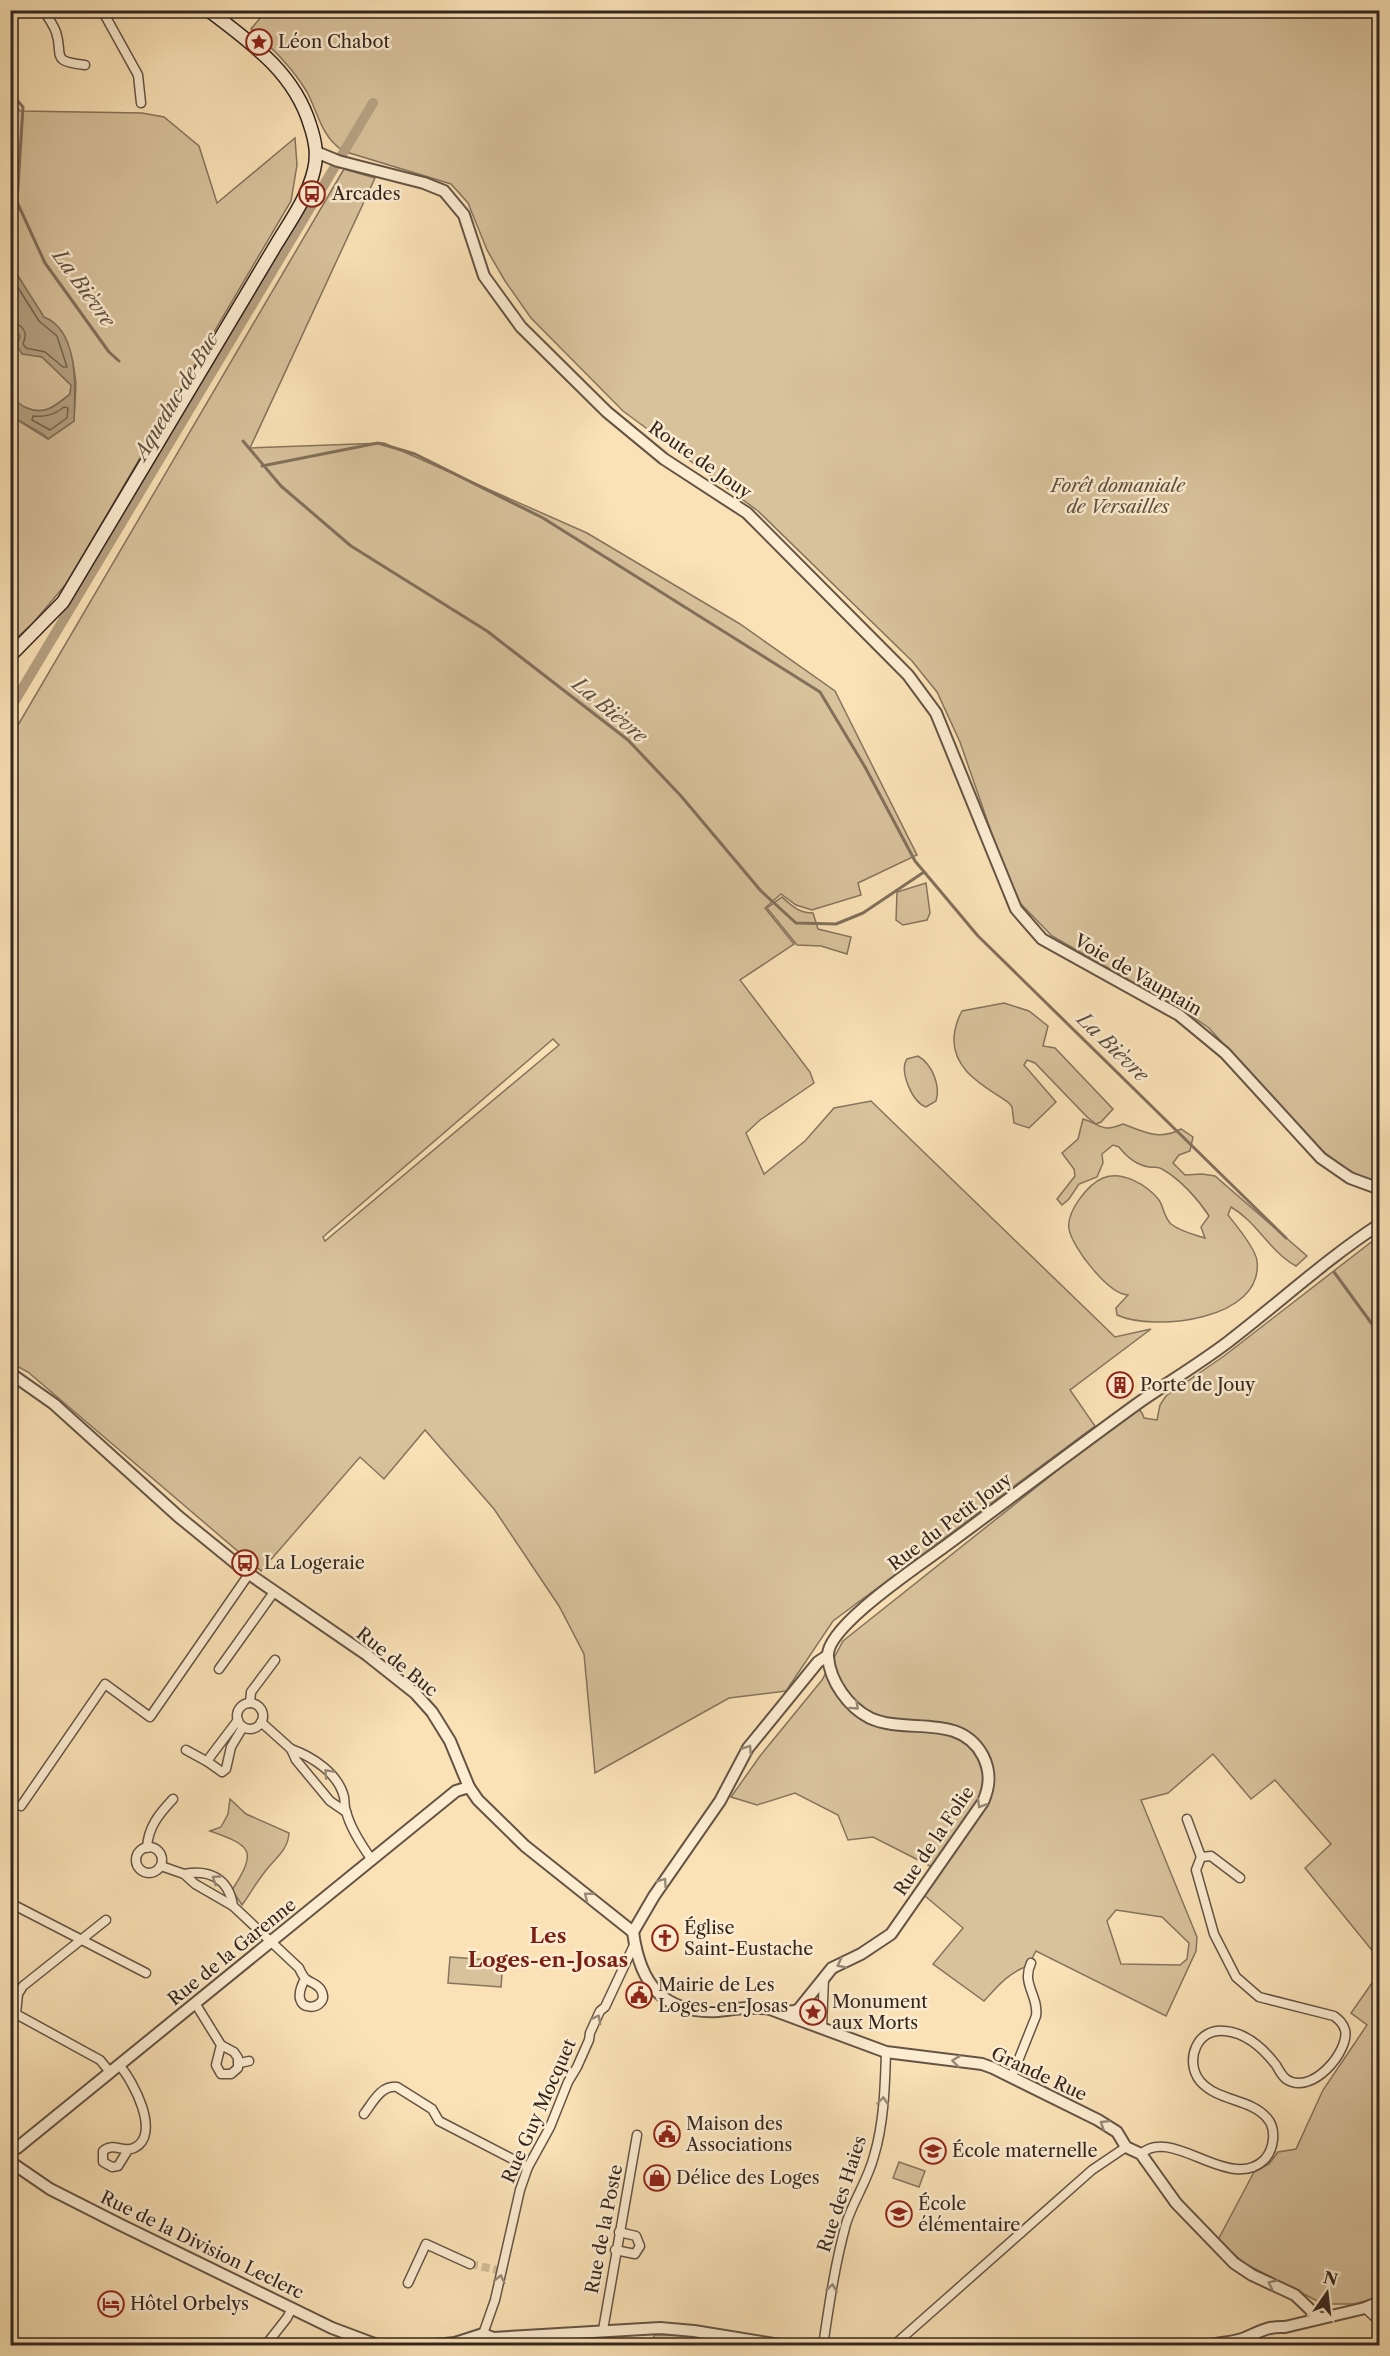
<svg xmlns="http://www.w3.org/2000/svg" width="1390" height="2356" viewBox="0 0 1390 2356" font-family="'Libre Caslon Text',serif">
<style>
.green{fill:#d8c29c;stroke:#86745e;stroke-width:1.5;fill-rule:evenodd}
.water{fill:#b6a283;stroke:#82705b;stroke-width:1.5}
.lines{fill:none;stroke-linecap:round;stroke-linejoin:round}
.shore{stroke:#746451;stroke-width:1.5}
.stream{stroke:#82705b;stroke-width:3}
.canal{stroke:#b6a283;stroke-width:10}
.minor-tunnel{stroke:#d2bc98;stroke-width:8;stroke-dasharray:8 4;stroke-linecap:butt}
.minor-casing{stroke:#655445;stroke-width:11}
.tertiary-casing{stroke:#655445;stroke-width:14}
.secondary-casing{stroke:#33251f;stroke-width:15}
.minor{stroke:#fcecd0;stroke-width:8}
.tertiary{stroke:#fcecd0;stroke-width:10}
.secondary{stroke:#fcecd0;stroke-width:12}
.oneway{stroke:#988878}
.labels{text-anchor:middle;stroke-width:5;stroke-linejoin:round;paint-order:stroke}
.poi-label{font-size:18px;fill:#33251f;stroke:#fcecd0;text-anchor:start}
.street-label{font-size:18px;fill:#33251f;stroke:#fcecd0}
.park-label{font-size:18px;font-style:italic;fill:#5c4c3e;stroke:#fcecd0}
.water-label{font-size:20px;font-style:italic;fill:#615142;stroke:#fcecd0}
.quarter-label{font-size:21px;font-weight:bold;fill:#7a1f14;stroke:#fcecd0}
</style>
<rect width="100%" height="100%" fill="#fae2b6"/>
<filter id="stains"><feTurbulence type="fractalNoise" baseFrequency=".00333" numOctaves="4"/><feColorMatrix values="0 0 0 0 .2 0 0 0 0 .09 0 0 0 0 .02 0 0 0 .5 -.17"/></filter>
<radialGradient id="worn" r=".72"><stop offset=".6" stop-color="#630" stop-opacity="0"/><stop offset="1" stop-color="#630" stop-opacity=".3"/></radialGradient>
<g class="green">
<path d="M253,10L1379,11V1184C1354,1175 1337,1164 1317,1146L1209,1028L1187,1013L1052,936L1020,903L1003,866L960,742L937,692L912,661L758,511L623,411L531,318L505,281L487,250L468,203L451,184L343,151C321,136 319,115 307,92C292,67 272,48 251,29L261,17Z"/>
<polygon points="11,97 20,111 142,113 164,117 199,146 217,203 295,138 297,165 291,201 66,584 33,623 11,643 11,416 48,439 74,421 76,383 73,362 68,345 62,332 44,318 11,265"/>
<path d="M344,169L375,178L250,448L384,443L587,533L740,624L835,691L917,855L858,883L861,895L812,910L796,905L781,894L765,908L794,944L740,980L810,1072L814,1083L760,1120L746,1133L764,1174L805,1141L834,1108L871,1101L1115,1337L1151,1329L1070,1390L1095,1426L833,1621L786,1691L729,1698L595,1773L584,1654L559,1606L494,1509L425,1430L384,1479L360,1457L261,1571L28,1372L11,1363V737ZM553,1039L559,1045L325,1241L323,1237Z"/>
<path d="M17,330L20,336L22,353L42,357L71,385L70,394C57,404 45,416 27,408C21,406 17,401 11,399L10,332Z"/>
<polygon points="926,883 930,913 927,920 903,925 896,920 897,892"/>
<path d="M782,897C792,906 799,913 813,913L818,929L851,937L847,954L821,946L797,945L767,908Z"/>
<path d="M1004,1003L1029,1011L1048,1026L1043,1046L1055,1048L1113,1109L1101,1122L1096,1124L1087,1117L1035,1063L1027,1060L1024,1065L1056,1102L1029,1128L1014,1123L1012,1107L1009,1103C985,1086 952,1071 954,1037C955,1027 957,1020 962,1011Z"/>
<path d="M918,1056C932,1064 941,1086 936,1101L926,1107C912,1102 899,1071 907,1059Z"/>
<path d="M1083,1119C1103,1125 1101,1133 1123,1124C1145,1132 1159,1141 1181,1129L1193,1137L1190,1151L1179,1155L1173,1163L1185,1175L1202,1174L1215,1176L1307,1256L1296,1266C1270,1252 1257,1222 1231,1207L1228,1215C1236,1225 1256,1249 1257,1261C1264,1320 1154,1332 1117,1315L1116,1308L1128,1295C1108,1294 1072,1247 1069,1229C1066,1212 1088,1184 1103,1178C1122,1170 1147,1185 1159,1200C1164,1208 1164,1217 1171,1224C1181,1232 1193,1234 1205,1238L1201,1227L1209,1216C1198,1199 1180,1179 1162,1169C1158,1166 1154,1168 1149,1167C1136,1165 1126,1156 1119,1147L1113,1145L1102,1154L1103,1163L1097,1177L1079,1184L1069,1199L1062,1205L1057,1199L1075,1176L1074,1169L1062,1153L1078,1139Z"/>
<path d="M1379,1236V1959L1305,1868L1331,1844L1275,1780L1251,1799L1213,1754L1168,1793L1141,1800L1197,1937L1196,1951L1166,2016L1036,1951L1028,1966C1009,1972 997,1987 984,2001L933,1964L963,1928L925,1896L932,1867L873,1837L848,1840L838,1815L795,1793L757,1805L731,1797L760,1756L822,1680L843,1641L1137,1407L1142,1413L1144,1418L1157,1420L1160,1405L1166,1396L1224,1356ZM1116,1910L1162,1917L1189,1943L1187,1959L1180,1965L1121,1964L1107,1921Z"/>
<path d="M230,1799L246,1814L289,1833C288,1851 274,1859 264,1873C256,1883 250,1894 242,1905L232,1890C257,1851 253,1846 210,1831L221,1827L228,1814Z"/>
<polygon points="450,1957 503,1961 501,1987 448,1983"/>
<polygon points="1379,1973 1379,2297 1355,2304 1323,2304 1244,2263 1218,2240 1254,2172 1269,2164 1278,2152 1296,2149 1323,2090 1367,2025 1351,2013"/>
<polygon points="899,2162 925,2171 919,2187 893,2178"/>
<polygon points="654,2335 689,2335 745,2345 652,2346"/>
</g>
<path class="water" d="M11,265L44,317C80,331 75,391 74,421L48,439L43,434L11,416V399C17,401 21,406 27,408C45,416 57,405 70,394L71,385L42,357L22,354L17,346L20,336L17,331L11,332Z"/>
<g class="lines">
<g class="shore">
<path d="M10,275L39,321L57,336L67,367H63L45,352L26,348L23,344C26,336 27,331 19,325L10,326"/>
<path d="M64,407L68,408L67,418L50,430L32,420L33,416C46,417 54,415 64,407Z"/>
</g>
<g class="stream">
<polyline points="10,92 23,107 17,202 45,263 109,352 119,361"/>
<polyline points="243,441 281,486 351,546 487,631 628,740 681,796 761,891 796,923 836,924 863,913 924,872"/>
<polyline points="262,466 378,443 415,454 543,518 820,692 865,767 915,861 978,936 1286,1238"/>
<polyline points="1334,1272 1380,1335"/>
</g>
<polyline class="canal" points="10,709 373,103"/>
<polyline class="minor-tunnel" points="470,2264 502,2271"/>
<g class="minor-casing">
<g id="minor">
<path d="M43,10C48,17 53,24 56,32C64,56 49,61 85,65"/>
<polyline points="102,10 138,75 141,103"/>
<polyline points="219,1669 274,1592"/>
<polyline points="250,1703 251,1692 275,1660"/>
<circle cx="250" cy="1716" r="13"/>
<polyline points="238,1720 210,1757 208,1762 222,1772 226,1769 231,1747 243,1727"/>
<polyline points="261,1722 291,1749 296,1760 330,1801 346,1812"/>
<path d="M291,1749C313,1757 338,1773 344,1797C345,1802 344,1807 346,1811C350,1828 362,1846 372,1860"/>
<polyline points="186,1750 208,1762"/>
<polyline points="21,1806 105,1684 150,1717 249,1574"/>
<polyline points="1187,1819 1201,1857 1211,1856 1240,1878"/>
<circle cx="149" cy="1860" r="13"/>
<path d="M147,1848C148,1827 159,1814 173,1799"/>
<path d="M161,1866L184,1874L195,1884L233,1906L299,1968C301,1972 303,1977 306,1979C311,1983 318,1984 321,1990C333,2011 284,2017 305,1979"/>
<path d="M184,1874C210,1869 229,1879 233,1906"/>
<polyline points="10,1903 146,1973"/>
<polyline points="195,2003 221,2045 234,2052 238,2058 238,2068 231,2074 221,2074 216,2065 221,2045"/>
<polyline points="16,2014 18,1994 23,1986 106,1920"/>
<polyline points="10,2018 16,2014 100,2060 110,2072"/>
<polyline points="822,2027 824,1977"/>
<polyline points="240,2063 249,2061"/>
<path d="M119,2065C133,2080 162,2135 134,2148C123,2153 114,2142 103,2151V2162L112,2167L118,2166L128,2150"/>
<path d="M1012,2076L1036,2016C1039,1996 1021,1984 1031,1963"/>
<path d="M364,2114C373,2102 381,2085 397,2087L432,2109L439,2121L528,2167"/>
<path d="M1141,2154C1171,2125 1230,2193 1264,2160C1274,2150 1277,2129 1267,2118C1250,2098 1218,2102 1200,2081C1184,2061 1197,2027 1225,2031C1247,2033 1263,2048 1276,2065C1279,2070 1282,2076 1286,2079C1312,2097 1350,2050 1345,2030C1343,2023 1339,2020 1334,2016L1259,1997L1236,1977L1214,1934L1196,1870L1201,1857"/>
<polyline points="615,2250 635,2254 640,2246 636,2236 619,2232"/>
<polyline points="408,2283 426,2244 470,2264"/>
<polyline points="1365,2308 1380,2322"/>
<polyline points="603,2330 637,2135"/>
<polyline points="483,2334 495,2300 520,2190 528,2167 550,2127 568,2082 577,2067 589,2040 590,2033 600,2011 605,2007 635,1943"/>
<polyline points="265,2346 287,2318 292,2308"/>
<path d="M823,2346C829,2305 835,2264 846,2224C853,2201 868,2180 874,2156C884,2123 885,2086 886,2052"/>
<polyline points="893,2346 1092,2170 1126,2147"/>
</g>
</g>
<g class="tertiary-casing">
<g id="tertiary">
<polyline points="316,152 338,161 424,183 444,191 464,215 484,276 521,327 607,412 664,459 747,513 908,675 936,713 1016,909 1042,939 1179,1015 1225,1053 1321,1158 1350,1178 1380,1189"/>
<polyline points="10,1373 54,1404 179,1517 249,1574 367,1655 415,1693 432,1712 450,1741 469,1787 478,1800 525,1846 633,1932"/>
<path d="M633,1932C640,1984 663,2014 718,2011C736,2009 752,2006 770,2009L886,2052L982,2064L993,2068L1098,2120L1117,2132L1126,2147L1141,2154L1176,2203L1234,2263L1252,2275L1295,2295L1319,2318"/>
<polyline points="633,1932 654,1896 720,1801 748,1748 818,1662 827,1656"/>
<path d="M783,2012L795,2011L799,2009L832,1968L861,1954L891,1934L983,1802C990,1786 991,1772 983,1756C960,1712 907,1735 870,1718C848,1707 830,1681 828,1657C824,1628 920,1565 944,1547C1008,1500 1072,1451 1137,1404C1167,1383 1199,1364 1228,1342C1279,1303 1326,1259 1380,1224"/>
<polyline points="17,2148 456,1791 469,1787"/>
<polyline points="15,2165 50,2189 119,2224 332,2328 380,2346"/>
<polyline points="425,2346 455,2343 483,2334 493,2338 660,2328 694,2331 786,2346"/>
<path d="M1208,2346C1220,2342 1235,2343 1247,2337C1261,2331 1269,2326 1285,2327L1365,2308L1380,2302"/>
</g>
</g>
<g class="secondary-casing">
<path id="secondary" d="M10,656L63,602L277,243C291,220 308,196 314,170C318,154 315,140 310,125C294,72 250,42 208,10"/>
</g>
<use href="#minor" class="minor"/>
<use href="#tertiary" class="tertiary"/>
<use href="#secondary" class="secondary"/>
</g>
<defs><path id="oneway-chevron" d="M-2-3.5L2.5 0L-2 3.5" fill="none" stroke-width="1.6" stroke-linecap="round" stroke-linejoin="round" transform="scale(1.5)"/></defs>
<g class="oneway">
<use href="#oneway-chevron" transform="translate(855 1706) rotate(42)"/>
<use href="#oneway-chevron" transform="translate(748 1749) rotate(-57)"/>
<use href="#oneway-chevron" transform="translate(328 1773) rotate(-133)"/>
<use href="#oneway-chevron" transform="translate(981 1804) rotate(121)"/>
<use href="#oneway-chevron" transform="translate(216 1879) rotate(-147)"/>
<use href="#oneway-chevron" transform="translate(663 1882) rotate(-55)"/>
<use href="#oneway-chevron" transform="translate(588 1896) rotate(-142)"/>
<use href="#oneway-chevron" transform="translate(841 1964) rotate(153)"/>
<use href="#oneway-chevron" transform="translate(597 2019) rotate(-62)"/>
<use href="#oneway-chevron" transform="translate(956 2061) rotate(-173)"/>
<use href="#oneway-chevron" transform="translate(883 2101) rotate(-85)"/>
<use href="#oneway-chevron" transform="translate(1104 2124) rotate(-148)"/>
<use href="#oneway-chevron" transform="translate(500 2279) rotate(-77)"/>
<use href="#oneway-chevron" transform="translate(1272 2284) rotate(-155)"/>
<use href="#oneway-chevron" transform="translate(832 2288) rotate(-81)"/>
</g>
<defs>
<g id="sight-ring" transform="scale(1.35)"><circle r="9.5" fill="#fcecd0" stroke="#8f2418" stroke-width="1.5"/><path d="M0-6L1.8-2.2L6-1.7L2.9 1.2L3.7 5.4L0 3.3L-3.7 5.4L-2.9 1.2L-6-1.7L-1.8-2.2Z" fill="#8f2418"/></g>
<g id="bus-ring" transform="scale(1.35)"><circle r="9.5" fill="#fcecd0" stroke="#8f2418" stroke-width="1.5"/><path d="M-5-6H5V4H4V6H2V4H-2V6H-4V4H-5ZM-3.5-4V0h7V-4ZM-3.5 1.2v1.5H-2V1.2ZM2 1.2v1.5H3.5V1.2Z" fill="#8f2418"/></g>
<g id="building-ring" transform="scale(1.35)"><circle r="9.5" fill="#fcecd0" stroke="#8f2418" stroke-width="1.5"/><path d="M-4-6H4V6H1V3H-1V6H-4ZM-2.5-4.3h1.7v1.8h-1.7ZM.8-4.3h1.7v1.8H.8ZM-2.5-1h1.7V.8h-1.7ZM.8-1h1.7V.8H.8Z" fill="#8f2418"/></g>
<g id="church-ring" transform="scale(1.35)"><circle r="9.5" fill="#fcecd0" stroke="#8f2418" stroke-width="1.5"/><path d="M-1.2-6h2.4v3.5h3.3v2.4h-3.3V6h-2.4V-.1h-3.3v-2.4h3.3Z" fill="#8f2418"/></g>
<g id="civic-ring" transform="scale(1.35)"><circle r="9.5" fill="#fcecd0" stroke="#8f2418" stroke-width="1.5"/><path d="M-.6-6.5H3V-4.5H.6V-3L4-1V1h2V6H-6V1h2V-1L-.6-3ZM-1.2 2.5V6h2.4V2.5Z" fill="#8f2418"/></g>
<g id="school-ring" transform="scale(1.35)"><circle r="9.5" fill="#fcecd0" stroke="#8f2418" stroke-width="1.5"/><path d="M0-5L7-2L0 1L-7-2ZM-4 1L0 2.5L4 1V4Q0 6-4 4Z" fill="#8f2418"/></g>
<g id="shop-ring" transform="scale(1.35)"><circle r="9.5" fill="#fcecd0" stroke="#8f2418" stroke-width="1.5"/><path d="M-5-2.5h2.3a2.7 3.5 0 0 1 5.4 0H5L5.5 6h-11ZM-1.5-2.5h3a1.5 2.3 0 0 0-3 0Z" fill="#8f2418"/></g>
<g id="hotel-ring" transform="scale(1.35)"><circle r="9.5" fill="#fcecd0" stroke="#8f2418" stroke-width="1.5"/><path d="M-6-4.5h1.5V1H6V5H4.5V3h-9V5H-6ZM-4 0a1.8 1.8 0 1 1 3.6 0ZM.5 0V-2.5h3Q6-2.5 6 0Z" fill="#8f2418"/></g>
</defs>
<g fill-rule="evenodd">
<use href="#sight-ring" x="259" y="42"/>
<use href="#bus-ring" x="312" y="194"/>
<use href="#building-ring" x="1120" y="1385"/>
<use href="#bus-ring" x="245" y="1563"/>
<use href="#church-ring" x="665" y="1938"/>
<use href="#civic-ring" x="639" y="1995"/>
<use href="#sight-ring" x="813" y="2012"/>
<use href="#civic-ring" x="667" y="2134"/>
<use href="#school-ring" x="933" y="2151"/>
<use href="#shop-ring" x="657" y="2178"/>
<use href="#school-ring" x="899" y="2214"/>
<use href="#hotel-ring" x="111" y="2304"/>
</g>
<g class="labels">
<g class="poi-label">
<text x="278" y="48">Léon Chabot</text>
<text x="332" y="200">Arcades</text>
<text x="1140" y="1391">Porte de Jouy</text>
<text x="264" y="1569">La Logeraie</text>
<text x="684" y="1934">Église<tspan x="684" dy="21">Saint-Eustache</tspan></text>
<text x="658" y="1991">Mairie de Les<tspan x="658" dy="21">Loges-en-Josas</tspan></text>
<text x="832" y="2008">Monument<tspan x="832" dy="21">aux Morts</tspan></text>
<text x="686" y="2130">Maison des<tspan x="686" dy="21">Associations</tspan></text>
<text x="952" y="2157">École maternelle</text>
<text x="676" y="2184">Délice des Loges</text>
<text x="918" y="2210">École<tspan x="918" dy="21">élémentaire</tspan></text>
<text x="130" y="2310">Hôtel Orbelys</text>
</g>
<g class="street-label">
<text transform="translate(700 460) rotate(35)" y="6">Route de Jouy</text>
<text transform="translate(1138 975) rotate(30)" y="6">Voie de Vauptain</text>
<text transform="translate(950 1522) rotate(-37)" y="6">Rue du Petit Jouy</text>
<text transform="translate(397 1662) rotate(39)" y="6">Rue de Buc</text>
<text transform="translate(934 1841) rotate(-56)" y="6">Rue de la Folie</text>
<text transform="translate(232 1952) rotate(-39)" y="6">Rue de la Garenne</text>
<text transform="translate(1039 2074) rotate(25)" y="6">Grande Rue</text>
<text transform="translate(539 2111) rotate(-66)" y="6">Rue Guy Mocquet</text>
<text transform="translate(842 2194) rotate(-72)" y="6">Rue des Haies</text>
<text transform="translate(604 2229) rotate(-79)" y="6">Rue de la Poste</text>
<text transform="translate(202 2245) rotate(26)" y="6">Rue de la Division Leclerc</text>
</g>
<g class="park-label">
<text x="1118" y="492">Forêt domaniale<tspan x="1118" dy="21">de Versailles</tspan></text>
</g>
<g class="water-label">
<text transform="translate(84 288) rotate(54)" y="7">La Bièvre</text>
<text transform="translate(176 396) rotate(-59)" y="7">Aqueduc de Buc</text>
<text transform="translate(610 710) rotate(40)" y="7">La Bièvre</text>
<text transform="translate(1113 1047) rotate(44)" y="7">La Bièvre</text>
</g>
<g class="quarter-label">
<text x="548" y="1943">Les<tspan x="548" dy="24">Loges-en-Josas</tspan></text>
</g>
</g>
<rect width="1390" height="2356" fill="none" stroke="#fae2b6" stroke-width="36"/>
<rect x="12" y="12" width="1366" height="2332" fill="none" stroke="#33251f" stroke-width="3"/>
<rect x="18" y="18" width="1354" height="2320" fill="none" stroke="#33251f" stroke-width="1.5"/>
<g transform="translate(1327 2293) rotate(14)" stroke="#fcecd0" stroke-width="4.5" paint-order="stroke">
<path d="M0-4.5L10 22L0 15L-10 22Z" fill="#33251f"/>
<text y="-9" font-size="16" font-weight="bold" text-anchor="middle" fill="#33251f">N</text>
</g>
<rect width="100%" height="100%" filter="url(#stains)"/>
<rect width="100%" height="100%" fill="url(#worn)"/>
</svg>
